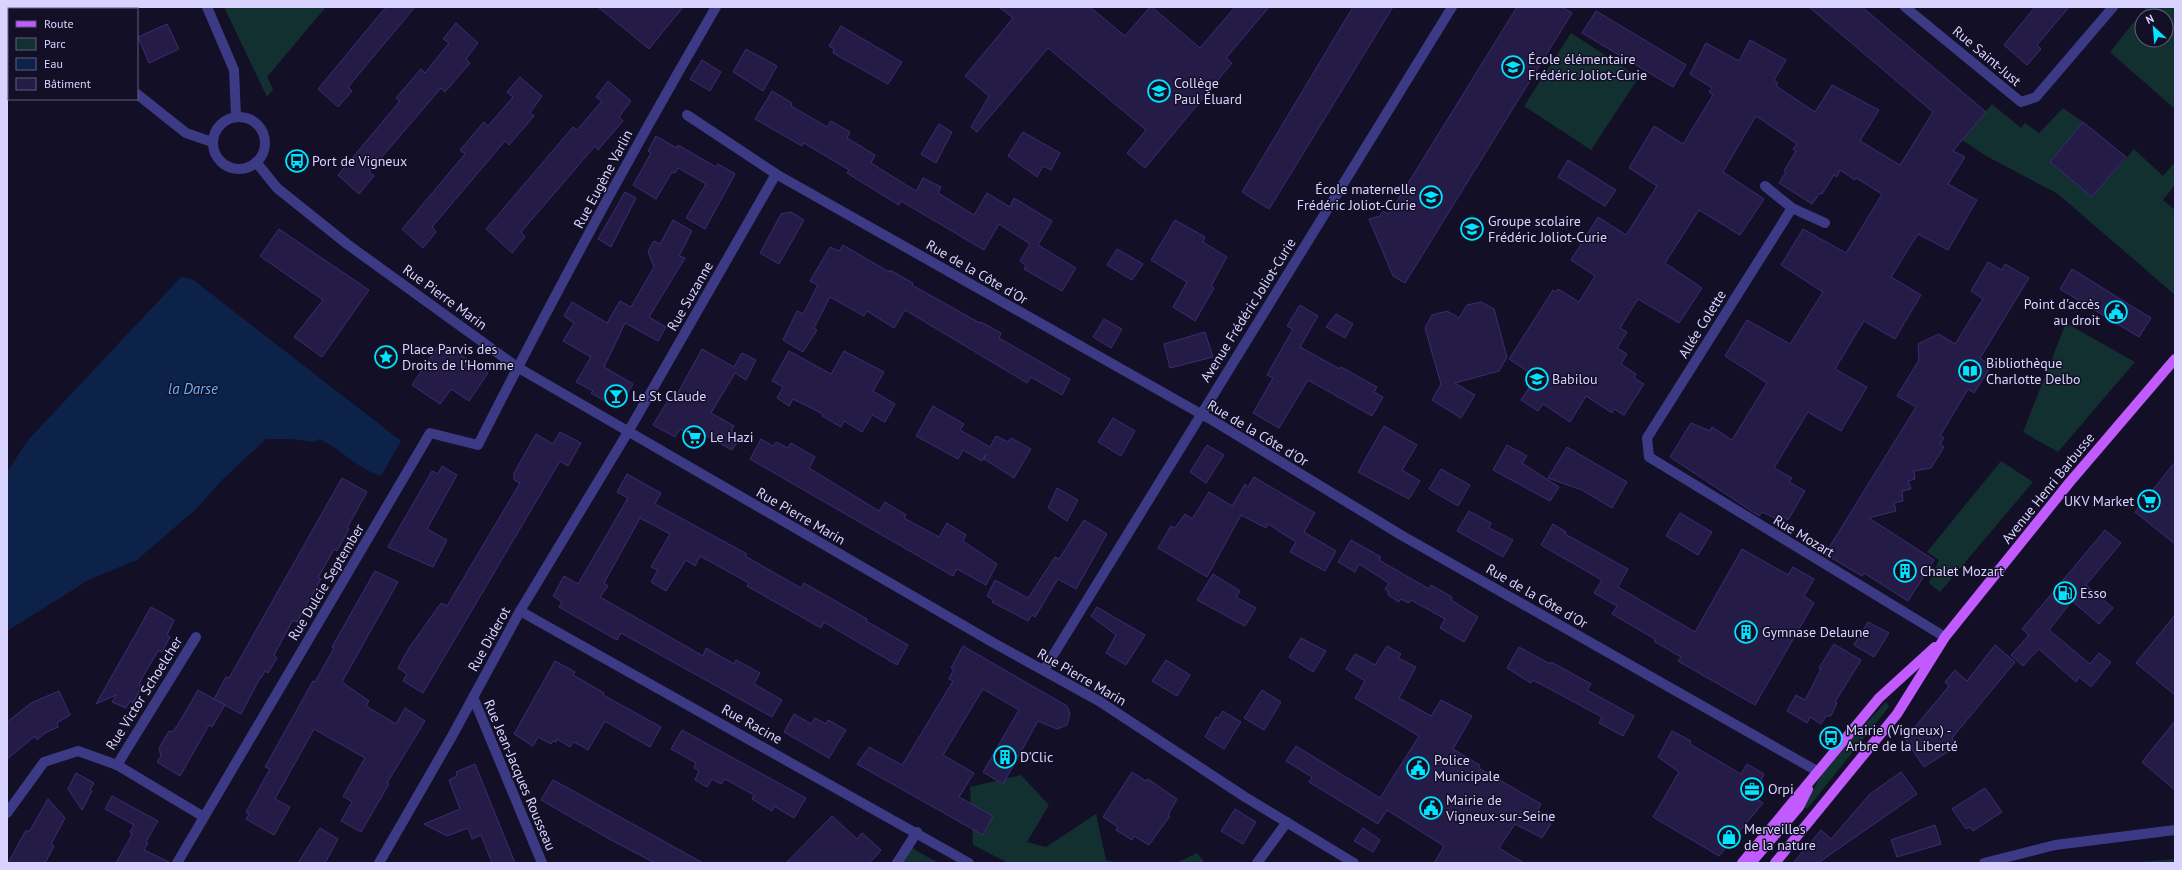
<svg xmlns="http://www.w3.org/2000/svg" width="2182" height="870" viewBox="0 0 2182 870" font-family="'PT Sans',sans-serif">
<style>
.green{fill:#12302f;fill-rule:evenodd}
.water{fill:#0c2248}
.building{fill:#241b47;stroke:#3b2d73}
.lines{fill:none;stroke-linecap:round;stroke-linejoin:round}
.minor{stroke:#3d3a85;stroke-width:10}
.major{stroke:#c25bff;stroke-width:10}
.labels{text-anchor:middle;stroke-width:3;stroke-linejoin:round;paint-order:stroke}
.street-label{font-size:14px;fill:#d9d4ff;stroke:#130f26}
.poi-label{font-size:14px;fill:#d9d4ff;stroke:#130f26;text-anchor:start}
.water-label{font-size:15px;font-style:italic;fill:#62b6ff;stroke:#130f26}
</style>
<rect width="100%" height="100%" fill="#130f26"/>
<g class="green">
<polygon points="224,7 326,7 267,77 273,89 267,97"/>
<path d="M2146,7H2175V109L2110,52ZM2142,16H2166V40H2142Z"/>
<polygon points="1571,33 1639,77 1591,150 1524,106"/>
<polygon points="1992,104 2021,128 2025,123 2039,133 2063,108 2083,122 2050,162 2092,197 2134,149 2163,176 2175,162 2175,185 2163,200 2175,210 2175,295 2058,194 1988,157 1962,140"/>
<polygon points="2066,323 2135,362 2058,452 2023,432"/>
<polygon points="2001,461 2033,482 1940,592 1929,583 1939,560 1927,552"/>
<polygon points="1886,702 1889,706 1888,708 1807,809 1804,807 1822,773 1834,757"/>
<polygon points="1021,775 1049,805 1027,842 1046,847 1096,814 1106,860 1120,863 1008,863 973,845 970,787"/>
<polygon points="912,848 938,863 902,863"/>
<polygon points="1197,853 1205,863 1176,863"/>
<polygon points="2175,859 2175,863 2128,863"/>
</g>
<path class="water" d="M181,277L192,279L401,441L381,476C357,469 342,449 319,439L315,442L290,439H266L223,479L197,508L137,560L90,579L7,631V472L28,440Z"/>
<g class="building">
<polygon points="386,7 415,7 348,87 352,91 338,107 318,89"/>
<polygon points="598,7 683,7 649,49"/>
<polygon points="999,7 1090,7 1125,36 1150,7 1152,7 1200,48 1235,7 1269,7 1226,58 1232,63 1145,168 1127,153 1146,130 1048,48 977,132 971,127 989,96 965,76 1013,18"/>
<polygon points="1353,7 1393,7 1269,209 1242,192"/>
<polygon points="1517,7 1562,7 1572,13 1405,283 1393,276 1369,219 1380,216 1383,211 1389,214"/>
<polygon points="1809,7 1862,7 1986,112 1953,151 1965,157 1948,184 1977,200 1948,250 1918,234 1891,277 1921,295 1895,339 1864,321 1835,369 1867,387 1841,431 1808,412 1774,468 1792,478 1789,482 1805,491 1788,520 1783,517 1781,521 1762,512 1759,516 1670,457 1691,423 1710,431 1712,427 1732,440 1767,383 1725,356 1747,320 1790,344 1823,292 1781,265 1803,229 1846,253 1882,194 1856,178 1855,180 1840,170 1837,177 1834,175 1822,194 1820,193 1812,204 1779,183 1786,172 1784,171 1796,151 1793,149 1797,144 1756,116 1723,172 1764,199 1740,235 1699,210 1665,263 1702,288 1679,323 1638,299 1620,328 1627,332 1617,348 1627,354 1621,364 1636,374 1634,378 1644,384 1624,415 1614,409 1612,413 1586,396 1570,422 1543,404 1538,411 1521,400 1536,377 1509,359 1553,290 1556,292 1558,289 1579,302 1595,276 1571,260 1598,217 1626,235 1657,186 1629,168 1654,126 1683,144 1713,95 1709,92 1712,88 1690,74 1706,43 1739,61 1750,40 1786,60 1774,80 1778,83 1776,86 1815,112 1832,85 1879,110 1860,141 1900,165 1933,112"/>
<polygon points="2035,7 2069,7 2037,45 2041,49 2027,65 2004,45"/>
<polygon points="1596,11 1686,65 1673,87 1582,33"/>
<polygon points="456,23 478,43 466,59 470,63 445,92 441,88 369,172 374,176 359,194 338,175 400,101 396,98 421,69 425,73 449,43 443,39"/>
<polygon points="167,24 179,49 149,63 138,37"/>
<polygon points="841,26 902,62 888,84 833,53 834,49 829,46"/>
<polygon points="746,49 777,66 763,91 733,72"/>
<polygon points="702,60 721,72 710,91 690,79"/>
<polygon points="520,77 542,96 530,113 534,116 509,145 505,141 432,227 436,232 423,248 402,229 465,154 460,150 484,122 488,126 513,97 507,92"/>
<polygon points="608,81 631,101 619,117 623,121 598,150 595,146 521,232 525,237 512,253 486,229 573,127 577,130 602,101 596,97"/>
<polygon points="772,91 792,103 791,106 827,127 831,121 850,132 847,138 875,155 871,163 916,191 923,178 941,187 938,193 974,215 987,193 1010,207 1014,198 1052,221 1038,245 1076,268 1062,291 1024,269 1026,266 1020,261 1030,244 999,224 984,250 901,201 899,205 881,194 847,173 849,170 804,143 802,146 755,119"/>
<polygon points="2083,122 2126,157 2092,197 2050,162"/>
<polygon points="939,124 952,132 936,163 921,154"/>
<polygon points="1023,132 1060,153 1051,170 1043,166 1037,177 1008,156"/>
<polygon points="656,136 677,148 678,145 716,167 718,164 735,174 705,229 686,218 706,184 678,168 675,173 672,172 656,199 633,185 651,153 648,151"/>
<polygon points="1568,160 1616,190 1605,206 1558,177"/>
<polygon points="625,192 636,198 611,247 598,239"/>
<polygon points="791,212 804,220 779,264 760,253 781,214"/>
<polygon points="673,220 692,231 679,256 685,258 649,317 666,327 658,341 625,323 604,367 633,384 623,401 610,404 591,393 593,391 576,382 591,357 563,341 574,323 564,316 572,302 607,323 620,301 631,307 654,267 648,251 654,241 660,244"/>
<polygon points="1175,220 1205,237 1203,242 1227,257 1211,286 1214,288 1195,321 1173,307 1187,282 1151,260"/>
<polygon points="279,229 369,290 322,357 294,337 323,300 260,256"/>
<polygon points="843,245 889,272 890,270 913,283 912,285 980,323 981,322 1001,333 999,338 1070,379 1062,395 1031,377 1027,383 905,310 894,328 867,311 864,316 830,297 814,328 817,330 803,352 783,340 797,311 803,314 818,285 810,281 830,247 839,251"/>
<polygon points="1117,249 1143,264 1132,280 1107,265"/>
<polygon points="1988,262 2002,270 2005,264 2029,278 1980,358 1991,366 1974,393 1968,389 1940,436 1944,438 1940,444 1944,447 1931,468 1914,471 1915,479 1908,481 1911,489 1902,491 1903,501 1894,503 1896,511 1869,518 1934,560 1908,601 1864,573 1862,576 1825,554 1916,407 1897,396 1919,360 1918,344 1939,334 1955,344 1983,299 1971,291"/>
<polygon points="2072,269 2151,318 2139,337 2060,289"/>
<polygon points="1481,302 1494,309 1507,357 1499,371 1455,383 1475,395 1461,418 1432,400 1441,384 1425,328 1432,315 1447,311 1459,318 1467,305"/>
<polygon points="1300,305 1318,316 1300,347 1340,369 1341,367 1377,387 1374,392 1383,397 1372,416 1308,380 1279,428 1253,413 1273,378 1267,375 1293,329 1287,326"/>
<polygon points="1336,314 1353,324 1345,338 1326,327"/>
<polygon points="1104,319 1122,329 1111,348 1093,337"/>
<polygon points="1205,332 1213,357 1170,368 1164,344"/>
<polygon points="441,342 488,373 469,401 451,389 440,404 412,385"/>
<polygon points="702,349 734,367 742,353 756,360 746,380 735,373 711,413 734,426 731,432 740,437 732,450 699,432 695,437 680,429 675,437 653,425 670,397 674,400"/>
<polygon points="789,351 831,374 844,351 884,372 873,391 895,404 885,422 872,415 862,432 844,421 841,427 822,416 823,414 793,399 789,406 777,398 783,387 772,381"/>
<polygon points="933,406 964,424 960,430 990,447 996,436 1008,442 1011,438 1031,449 1014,478 984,459 986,454 982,461 963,450 958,459 916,436"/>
<polygon points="1113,418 1135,431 1121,456 1098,442"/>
<polygon points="1384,426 1417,445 1402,470 1420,481 1409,499 1358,472"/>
<polygon points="560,432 581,443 568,466 560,461 423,693 403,681 407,674 398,668 409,648 441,603 447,606 520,483 514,480 514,473 536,434 553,444"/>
<polygon points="761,439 773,446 776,442 788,448 791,443 815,457 809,468 879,511 885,502 906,515 904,518 939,537 947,523 966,535 963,541 997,564 986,585 957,569 953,576 750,459"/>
<polygon points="1207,445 1224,455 1206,483 1190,472"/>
<polygon points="1507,445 1527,456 1522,463 1559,487 1550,501 1493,470"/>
<polygon points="1567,447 1627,482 1612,508 1582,490 1548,478"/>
<polygon points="2175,462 2175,544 2135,512"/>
<polygon points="442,466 457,475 427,529 447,540 433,567 388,547 432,471 438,474"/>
<polygon points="1441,469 1470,485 1458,506 1429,489"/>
<polygon points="627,474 661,493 655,504 747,554 745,556 801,588 804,583 867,619 866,621 908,645 897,665 824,622 821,628 747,586 749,583 700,556 695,566 686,560 666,591 651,582 658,570 651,567 670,534 640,518 604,583 608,586 600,597 703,656 706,648 734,664 736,660 760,673 754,684 782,700 772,717 621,633 617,640 559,607 562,602 553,596 564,576 578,584 628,498 617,492"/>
<polygon points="1254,477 1315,513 1304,532 1336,551 1325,571 1290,552 1296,542 1268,524 1266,528 1241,515 1207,577 1158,548 1171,526 1175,528 1185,514 1192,519 1209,492 1232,506 1245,484 1248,487"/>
<polygon points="342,478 367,492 347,528 349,529 337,551 334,549 318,578 321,579 297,622 293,620 274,655 277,658 268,673 265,671 261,678 260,678 241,714 214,699 226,677 229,678"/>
<polygon points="1057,488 1078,500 1067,521 1048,508"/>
<polygon points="1469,511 1491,523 1489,528 1513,540 1503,557 1457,531"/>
<polygon points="1680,513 1712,532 1698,555 1666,536"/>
<polygon points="1084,520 1107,534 1076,589 1058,579 1035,617 1032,615 1028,621 992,602 993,600 987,596 995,580 1028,598 1055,557 1059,559"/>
<polygon points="1553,524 1566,532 1565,534 1628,569 1618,587 1695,632 1742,549 1788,575 1793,567 1814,579 1804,596 1814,603 1755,705 1678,661 1681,657 1655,642 1655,639 1612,614 1617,606 1594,593 1602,580 1541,545"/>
<polygon points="2105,530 2121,543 2086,585 2113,608 2099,624 2072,601 2049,630 2090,664 2099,653 2111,662 2091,687 2079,677 2076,682 2039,649 2023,666 2011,655 2029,635 2022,629"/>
<polygon points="1351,540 1381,557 1379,560 1429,589 1431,585 1452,597 1451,600 1478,617 1464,642 1440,628 1445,619 1411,600 1409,603 1401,599 1399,602 1388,595 1389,592 1385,589 1389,583 1359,564 1355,572 1338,562"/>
<polygon points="375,571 398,582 342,682 369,701 366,706 396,724 405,708 425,721 387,783 389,784 361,832 341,821 352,802 343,796 365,758 314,729 275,799 290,807 274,835 246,819 249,814 246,812 270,769 265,767 313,681 315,682 334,648 332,647"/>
<polygon points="1213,574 1240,591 1236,597 1256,608 1245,626 1197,600"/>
<polygon points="151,607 174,620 167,635 170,637 162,652 158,651 142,678 139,685 142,687 133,703 130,701 126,708 112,702 116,695 96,704"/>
<polygon points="1097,607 1145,635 1126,665 1106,653 1116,635 1091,616"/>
<polygon points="2175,615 2175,695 2136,663"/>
<polygon points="1868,622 1889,633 1874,657 1854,645"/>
<polygon points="1301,638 1326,651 1313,672 1289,657"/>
<polygon points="1834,644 1861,660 1835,702 1837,703 1831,716 1826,716 1821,724 1810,717 1807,723 1787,711 1796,695 1805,700 1821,669 1819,668"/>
<polygon points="1995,645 2015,662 1952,738 1957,746 1924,767 1905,739 1949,686 1945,682 1955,670 1967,681"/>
<polygon points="963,646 1067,706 1070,714 1067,725 1057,729 1038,721 1003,784 983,772 1019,710 983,689 943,755 974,773 959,797 993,816 983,835 857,764 869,747 902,765 953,681 949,679 954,669 951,668"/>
<polygon points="1387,646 1401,654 1398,658 1416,667 1399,698 1431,716 1441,700 1472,716 1453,749 1480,765 1479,768 1541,804 1536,814 1551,824 1542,838 1515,824 1499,848 1524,863 1434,863 1444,846 1387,810 1378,824 1309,782 1312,777 1286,761 1296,746 1380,798 1419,736 1355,698 1365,681 1346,669 1355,654 1375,665"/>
<polygon points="1519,647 1550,664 1551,662 1591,684 1587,690 1634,716 1623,736 1599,723 1602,717 1533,680 1531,683 1507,668"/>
<polygon points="1166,660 1190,675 1177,696 1152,681"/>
<polygon points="555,661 575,672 573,675 604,693 603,695 661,727 650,747 605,721 588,750 574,742 570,747 557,739 556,742 553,741 551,744 538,737 533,746 514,734"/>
<polygon points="198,690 225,705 212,727 209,725 180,776 157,762 161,756 159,748 169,731 172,732 177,726"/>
<polygon points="1262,690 1281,702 1264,730 1244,718"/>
<polygon points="59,691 70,715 57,723 58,727 45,733 37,740 35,736 7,759 7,722 31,703"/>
<polygon points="1223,711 1241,722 1224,749 1205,737 1216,717 1218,718"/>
<polygon points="794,714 811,724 815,718 826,724 828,720 846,730 829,758 784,732"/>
<polygon points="2175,721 2175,790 2142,762"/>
<polygon points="682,730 806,798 794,818 774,806 772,811 752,799 754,795 725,779 721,784 712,779 707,787 695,780 699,771 694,768 696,763 671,749"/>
<polygon points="1672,731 1691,741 1690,744 1741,774 1747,764 1764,774 1753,796 1763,803 1719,856 1653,817 1679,772 1658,757"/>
<polygon points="475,764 492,806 515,863 492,863 481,835 472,839 468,828 447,836 424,824 460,809 449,780 457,776 456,772"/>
<polygon points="1132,772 1146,781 1148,779 1177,799 1168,815 1170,816 1149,845 1134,836 1132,840 1116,830 1118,827 1103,817"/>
<polygon points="1901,772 1917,794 1818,863 1816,861 1814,863 1793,863 1821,830 1831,839 1870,794"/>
<polygon points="76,773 94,783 90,790 92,791 82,810 68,789"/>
<polygon points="553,780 577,793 703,863 655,863 613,841 541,800"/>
<polygon points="1985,788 2002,812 1973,831 1970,827 1966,829 1952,809"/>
<polygon points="112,796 158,821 146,842 148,843 144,850 171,863 116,863 132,834 130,832 134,825 105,809"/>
<polygon points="48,799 65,818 51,844 54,846 45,863 8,863 26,830 29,832"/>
<polygon points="1235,809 1256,822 1243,844 1221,831"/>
<polygon points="832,816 857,839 862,833 881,850 870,863 786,863"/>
<polygon points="1935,825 1941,844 1897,857 1891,840"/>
<polygon points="320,828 338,839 325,863 298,863"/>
<polygon points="1363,828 1380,840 1373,852 1354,841"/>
</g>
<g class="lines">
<g class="minor">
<polyline points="26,7 29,9"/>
<polyline points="207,7 234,70 236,116"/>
<polyline points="1905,7 2021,102 2036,97 2113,7"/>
<polyline points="137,94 186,133 212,142"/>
<polyline points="687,115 776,174 1217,423 1401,535 1817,771"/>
<circle cx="239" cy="143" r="26"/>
<polyline points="256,162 277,188 347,244 517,367 992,642 1099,701 1245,797 1354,863"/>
<polyline points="1765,186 1792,208 1825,223"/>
<polyline points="1792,208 1647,438 1649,457 1945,637"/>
<polyline points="520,611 969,863"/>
<polyline points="1044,670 1452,7"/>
<polyline points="473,697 542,863"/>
<polyline points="117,765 196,637"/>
<polyline points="7,813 44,762 78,751 117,765 204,817"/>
<path d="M177,863L430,433L478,445C553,297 632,151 716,7"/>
<polyline points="379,863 451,738 520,611 628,432 776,174"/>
<polyline points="897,863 917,832"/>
<polyline points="1257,863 1287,822"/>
<polyline points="1984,863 2055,845 2175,830"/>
</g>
<g class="major">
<polyline points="1742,863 1879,698 1935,647"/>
<polyline points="1751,863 1799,807 1808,789"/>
<polyline points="1775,863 1897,714 1945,637 2069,483 2175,359"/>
</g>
</g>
<defs>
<g id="school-ring" transform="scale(1.15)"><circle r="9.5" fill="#130f26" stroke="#00e5ff" stroke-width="1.5"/><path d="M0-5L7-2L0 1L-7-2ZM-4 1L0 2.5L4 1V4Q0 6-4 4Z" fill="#00e5ff"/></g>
<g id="bus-ring" transform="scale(1.15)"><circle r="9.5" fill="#130f26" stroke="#00e5ff" stroke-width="1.5"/><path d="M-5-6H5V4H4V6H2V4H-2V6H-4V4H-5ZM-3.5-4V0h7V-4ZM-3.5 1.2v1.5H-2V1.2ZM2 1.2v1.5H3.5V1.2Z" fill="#00e5ff"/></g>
<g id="civic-ring" transform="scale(1.15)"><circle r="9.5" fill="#130f26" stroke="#00e5ff" stroke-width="1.5"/><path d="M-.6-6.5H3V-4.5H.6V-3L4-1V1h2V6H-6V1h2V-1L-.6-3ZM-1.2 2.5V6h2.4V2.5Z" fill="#00e5ff"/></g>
<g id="sight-ring" transform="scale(1.15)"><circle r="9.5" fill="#130f26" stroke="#00e5ff" stroke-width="1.5"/><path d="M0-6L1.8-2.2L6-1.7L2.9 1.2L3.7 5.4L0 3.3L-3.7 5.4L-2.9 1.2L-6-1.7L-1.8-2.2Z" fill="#00e5ff"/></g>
<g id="library-ring" transform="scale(1.15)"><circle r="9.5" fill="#130f26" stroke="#00e5ff" stroke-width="1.5"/><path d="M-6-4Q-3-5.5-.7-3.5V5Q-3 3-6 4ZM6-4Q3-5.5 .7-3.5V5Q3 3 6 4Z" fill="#00e5ff"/></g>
<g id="bar-ring" transform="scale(1.15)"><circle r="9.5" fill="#130f26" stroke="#00e5ff" stroke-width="1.5"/><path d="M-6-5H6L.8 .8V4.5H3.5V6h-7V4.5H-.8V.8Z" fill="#00e5ff"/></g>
<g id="supermarket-ring" transform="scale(1.15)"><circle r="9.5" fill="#130f26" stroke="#00e5ff" stroke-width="1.5"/><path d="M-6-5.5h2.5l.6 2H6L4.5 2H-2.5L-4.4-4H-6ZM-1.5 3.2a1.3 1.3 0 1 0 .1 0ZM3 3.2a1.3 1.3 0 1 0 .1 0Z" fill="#00e5ff"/></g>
<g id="building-ring" transform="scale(1.15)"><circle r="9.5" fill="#130f26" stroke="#00e5ff" stroke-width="1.5"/><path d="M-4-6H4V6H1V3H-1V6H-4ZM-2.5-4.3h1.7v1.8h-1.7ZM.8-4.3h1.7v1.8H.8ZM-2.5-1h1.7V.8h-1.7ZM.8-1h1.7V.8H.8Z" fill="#00e5ff"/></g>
<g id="fuel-ring" transform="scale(1.15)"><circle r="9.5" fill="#130f26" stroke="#00e5ff" stroke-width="1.5"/><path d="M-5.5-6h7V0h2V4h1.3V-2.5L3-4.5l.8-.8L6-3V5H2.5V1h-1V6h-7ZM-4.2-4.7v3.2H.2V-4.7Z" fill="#00e5ff"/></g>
<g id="office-ring" transform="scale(1.15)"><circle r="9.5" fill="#130f26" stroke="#00e5ff" stroke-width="1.5"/><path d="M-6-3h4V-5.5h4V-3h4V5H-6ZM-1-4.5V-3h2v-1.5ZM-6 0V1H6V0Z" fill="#00e5ff"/></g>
<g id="shop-ring" transform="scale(1.15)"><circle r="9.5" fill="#130f26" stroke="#00e5ff" stroke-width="1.5"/><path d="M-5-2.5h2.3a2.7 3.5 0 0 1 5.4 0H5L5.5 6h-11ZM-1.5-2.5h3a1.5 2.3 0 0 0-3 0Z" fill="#00e5ff"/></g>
</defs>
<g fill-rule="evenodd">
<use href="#school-ring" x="1513" y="67"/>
<use href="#school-ring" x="1159" y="91"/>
<use href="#bus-ring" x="297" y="161"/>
<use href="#school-ring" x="1431" y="197"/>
<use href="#school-ring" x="1472" y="229"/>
<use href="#civic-ring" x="2116" y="312"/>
<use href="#sight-ring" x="386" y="357"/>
<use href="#library-ring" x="1970" y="371"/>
<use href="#school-ring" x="1537" y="379"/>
<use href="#bar-ring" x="616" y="396"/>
<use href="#supermarket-ring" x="694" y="437"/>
<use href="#supermarket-ring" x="2149" y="501"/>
<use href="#building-ring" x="1905" y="571"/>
<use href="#fuel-ring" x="2065" y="593"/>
<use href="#building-ring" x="1746" y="632"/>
<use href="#bus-ring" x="1831" y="738"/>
<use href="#building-ring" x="1005" y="757"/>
<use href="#civic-ring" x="1418" y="768"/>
<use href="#office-ring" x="1752" y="789"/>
<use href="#civic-ring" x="1431" y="808"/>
<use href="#shop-ring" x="1729" y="837"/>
</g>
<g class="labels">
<g class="street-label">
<text transform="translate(1987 56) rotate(40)" y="5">Rue Saint-Just</text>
<text transform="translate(603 179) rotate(-62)" y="5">Rue Eugène Varlin</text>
<text transform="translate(977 272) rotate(30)" y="5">Rue de la Côte d'Or</text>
<text transform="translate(690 296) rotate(-60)" y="5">Rue Suzanne</text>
<text transform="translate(445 297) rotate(36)" y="5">Rue Pierre Marin</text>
<text transform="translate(1248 310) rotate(-58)" y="5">Avenue Frédéric Joliot-Curie</text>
<text transform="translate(1702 324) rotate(-58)" y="5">Allée Colette</text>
<text transform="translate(1258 433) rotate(31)" y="5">Rue de la Côte d'Or</text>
<text transform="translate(2048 488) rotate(-51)" y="5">Avenue Henri Barbusse</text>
<text transform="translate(801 516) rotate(30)" y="5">Rue Pierre Marin</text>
<text transform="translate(1804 536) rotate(31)" y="5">Rue Mozart</text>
<text transform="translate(326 582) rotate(-59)" y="5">Rue Dulcie September</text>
<text transform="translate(1537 596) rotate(30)" y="5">Rue de la Côte d'Or</text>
<text transform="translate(489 639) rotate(-61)" y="5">Rue Diderot</text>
<text transform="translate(1082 677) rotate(30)" y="5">Rue Pierre Marin</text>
<text transform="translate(144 693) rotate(-58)" y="5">Rue Victor Schoelcher</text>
<text transform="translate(752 724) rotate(29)" y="5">Rue Racine</text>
<text transform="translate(520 775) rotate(67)" y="5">Rue Jean-Jacques Rousseau</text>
</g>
<g class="poi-label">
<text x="1528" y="64">École élémentaire<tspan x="1528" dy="16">Frédéric Joliot-Curie</tspan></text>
<text x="1174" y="88">Collège<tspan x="1174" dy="16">Paul Éluard</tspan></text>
<text x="312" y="166">Port de Vigneux</text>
<text x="1416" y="194" text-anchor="end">École maternelle<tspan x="1416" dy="16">Frédéric Joliot-Curie</tspan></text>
<text x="1488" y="226">Groupe scolaire<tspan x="1488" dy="16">Frédéric Joliot-Curie</tspan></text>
<text x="2100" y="309" text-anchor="end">Point d'accès<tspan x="2100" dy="16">au droit</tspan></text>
<text x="402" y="354">Place Parvis des<tspan x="402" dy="16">Droits de l'Homme</tspan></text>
<text x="1986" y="368">Bibliothèque<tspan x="1986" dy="16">Charlotte Delbo</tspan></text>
<text x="1552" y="384">Babilou</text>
<text x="632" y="401">Le St Claude</text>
<text x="710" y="442">Le Hazi</text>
<text x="2134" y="506" text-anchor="end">UKV Market</text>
<text x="1920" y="576">Chalet Mozart</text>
<text x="2080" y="598">Esso</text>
<text x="1762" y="637">Gymnase Delaune</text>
<text x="1846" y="735">Mairie (Vigneux) -<tspan x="1846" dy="16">Arbre de la Liberté</tspan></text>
<text x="1020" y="762">D'Clic</text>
<text x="1434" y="765">Police<tspan x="1434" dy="16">Municipale</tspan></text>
<text x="1768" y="794">Orpi</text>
<text x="1446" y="805">Mairie de<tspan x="1446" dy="16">Vigneux-sur-Seine</tspan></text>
<text x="1744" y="834">Merveilles<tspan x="1744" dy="16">de la nature</tspan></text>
</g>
<g class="water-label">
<text x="193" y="394">la Darse</text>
</g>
</g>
<rect width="2182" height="870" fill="none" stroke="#d9d4ff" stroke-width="16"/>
<rect x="8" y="8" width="130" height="92" fill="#130f26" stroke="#625e7d"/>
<rect x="16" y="21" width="20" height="6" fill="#c25bff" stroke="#625e7d"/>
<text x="44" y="28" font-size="12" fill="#d9d4ff">Route</text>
<rect x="16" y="38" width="20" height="12" fill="#12302f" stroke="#625e7d"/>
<text x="44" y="48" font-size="12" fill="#d9d4ff">Parc</text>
<rect x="16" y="58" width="20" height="12" fill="#0c2248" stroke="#625e7d"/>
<text x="44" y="68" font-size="12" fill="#d9d4ff">Eau</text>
<rect x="16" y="78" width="20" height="12" fill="#241b47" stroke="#625e7d"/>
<text x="44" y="88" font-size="12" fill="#d9d4ff">Bâtiment</text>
<g transform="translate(2154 28) rotate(334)"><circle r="19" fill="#130f26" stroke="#625e7d"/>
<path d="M0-3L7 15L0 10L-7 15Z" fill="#00e5ff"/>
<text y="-6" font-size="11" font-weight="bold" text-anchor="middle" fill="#d9d4ff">N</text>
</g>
</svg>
